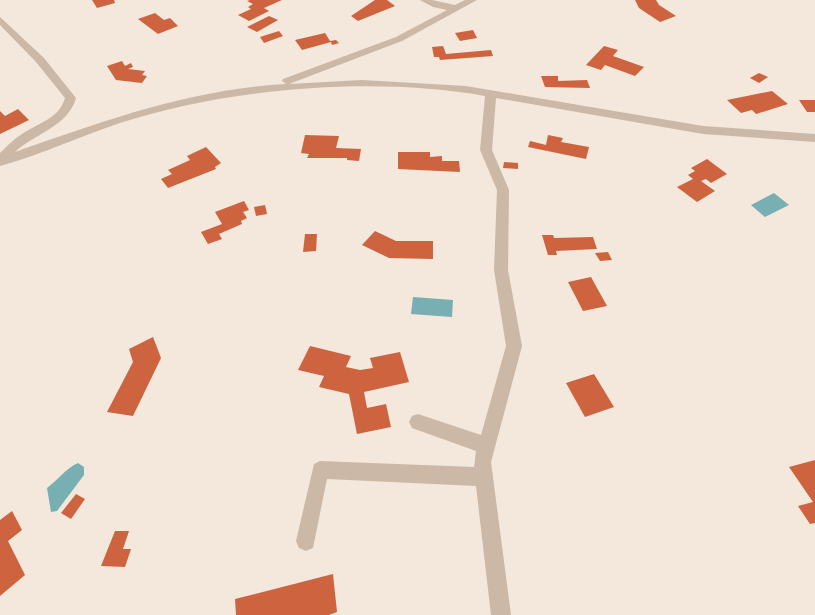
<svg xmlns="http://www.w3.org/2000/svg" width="815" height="615" viewBox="0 0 815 615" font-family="Karla,sans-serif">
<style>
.water{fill:#78afb2}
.building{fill:#cd633f}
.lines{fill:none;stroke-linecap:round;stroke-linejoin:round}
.minor{fill:#ccb8a6;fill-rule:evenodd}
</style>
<rect width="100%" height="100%" fill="#f3e8db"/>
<g class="water">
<polygon points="774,193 789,205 765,217 751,205"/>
<polygon points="413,297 453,300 452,317 411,314"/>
<path d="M78,463L84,467V475L57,511L51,512L47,488C58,480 66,468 78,463Z"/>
</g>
<g class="building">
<polygon points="92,0 114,0 115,3 97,8"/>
<polygon points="250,0 282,0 264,8 269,11 249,21 238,15 251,9 248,7 253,4 247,1"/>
<polygon points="375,0 387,0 395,6 358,21 351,16"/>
<polygon points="635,0 656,0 659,5 676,16 660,22 639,8"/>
<polygon points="155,13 164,20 170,18 178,26 158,34 138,19"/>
<polygon points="269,16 278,20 257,32 247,27"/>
<polygon points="473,30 477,38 460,41 455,33"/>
<polygon points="279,31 283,36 264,43 260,37"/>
<polygon points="325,33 330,41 336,40 339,43 332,45 331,42 302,50 295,40"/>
<polygon points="443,46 446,54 491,50 493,56 440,60 439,57 434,57 432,47"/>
<polygon points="604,46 618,50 613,56 644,67 635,76 605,65 601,70 586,65"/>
<polygon points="122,61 125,66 131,63 133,67 128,69 145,71 142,75 147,76 142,83 116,80 107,66"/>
<polygon points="759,73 768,77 759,83 750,78"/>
<polygon points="541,76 558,76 558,81 587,80 590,88 545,87"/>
<polygon points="772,91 788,104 756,114 752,110 741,113 727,100"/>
<polygon points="799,100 815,100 815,112 807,112"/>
<polygon points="18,109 29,120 0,134 0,111 5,116"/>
<polygon points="305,135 339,136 336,148 361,149 359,161 347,160 347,158 307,158 309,154 301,153"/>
<polygon points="548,135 563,138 561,142 589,147 586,159 528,147 530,141 546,145"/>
<polygon points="206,147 221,163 215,167 216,169 168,188 161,179 172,174 168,170 190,160 187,156"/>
<polygon points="398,152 430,152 430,157 442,156 442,161 459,161 460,172 398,169"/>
<polygon points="707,159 727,174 711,183 706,179 701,181 715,191 697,202 677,187 693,179 688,175 695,171 691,168"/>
<polygon points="504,162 518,163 518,169 503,168"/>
<polygon points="244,201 249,210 243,212 247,218 241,221 242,224 219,234 222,239 208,244 201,232 222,224 215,212"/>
<polygon points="265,205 267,214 256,216 254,207"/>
<polygon points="375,231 396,241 433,241 433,259 389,258 362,245"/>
<polygon points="305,234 317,234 316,251 303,252"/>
<polygon points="542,235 553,235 554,238 593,237 597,249 556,251 557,255 548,255"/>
<polygon points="608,252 612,260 600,261 595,253"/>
<polygon points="591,277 607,306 583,311 568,282"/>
<polygon points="153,337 161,358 133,416 107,412 133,362 129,349"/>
<polygon points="310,346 351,356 346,367 360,370 373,368 370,358 400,352 409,382 364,392 367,408 386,404 391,427 357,434 349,394 319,387 324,376 298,370"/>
<polygon points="594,374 614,407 585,417 566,383"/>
<polygon points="815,460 815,523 810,524 798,506 813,502 789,467"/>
<polygon points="76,494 85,499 71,519 61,513"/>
<polygon points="12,511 22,530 8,541 25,575 0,596 0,520"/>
<polygon points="115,531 129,531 123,549 131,549 125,567 101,566"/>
<polygon points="333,574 337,612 329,615 236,615 235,599"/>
</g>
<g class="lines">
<path class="minor" d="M420,0H432L455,5L465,0H477L402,41L289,84L362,80L466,86L703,126L815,134V142L703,134L496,98L492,150L509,190L508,270L522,346L491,462L511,615H491L476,486L327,479L313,548L306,551L299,548L296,541L314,464L320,461L474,467L476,451L412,428L409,422L412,416L418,414L481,435L506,346L494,270L497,190L480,150L485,96C373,76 228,88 120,123C80,136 41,155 0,166V153C7,146 14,139 22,134C38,123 59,119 65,98L36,62L0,25V17L44,58L76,98C68,127 35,133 15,152C103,121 192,89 286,84L282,81L283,79L396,37L447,10L433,7Z"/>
</g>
</svg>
